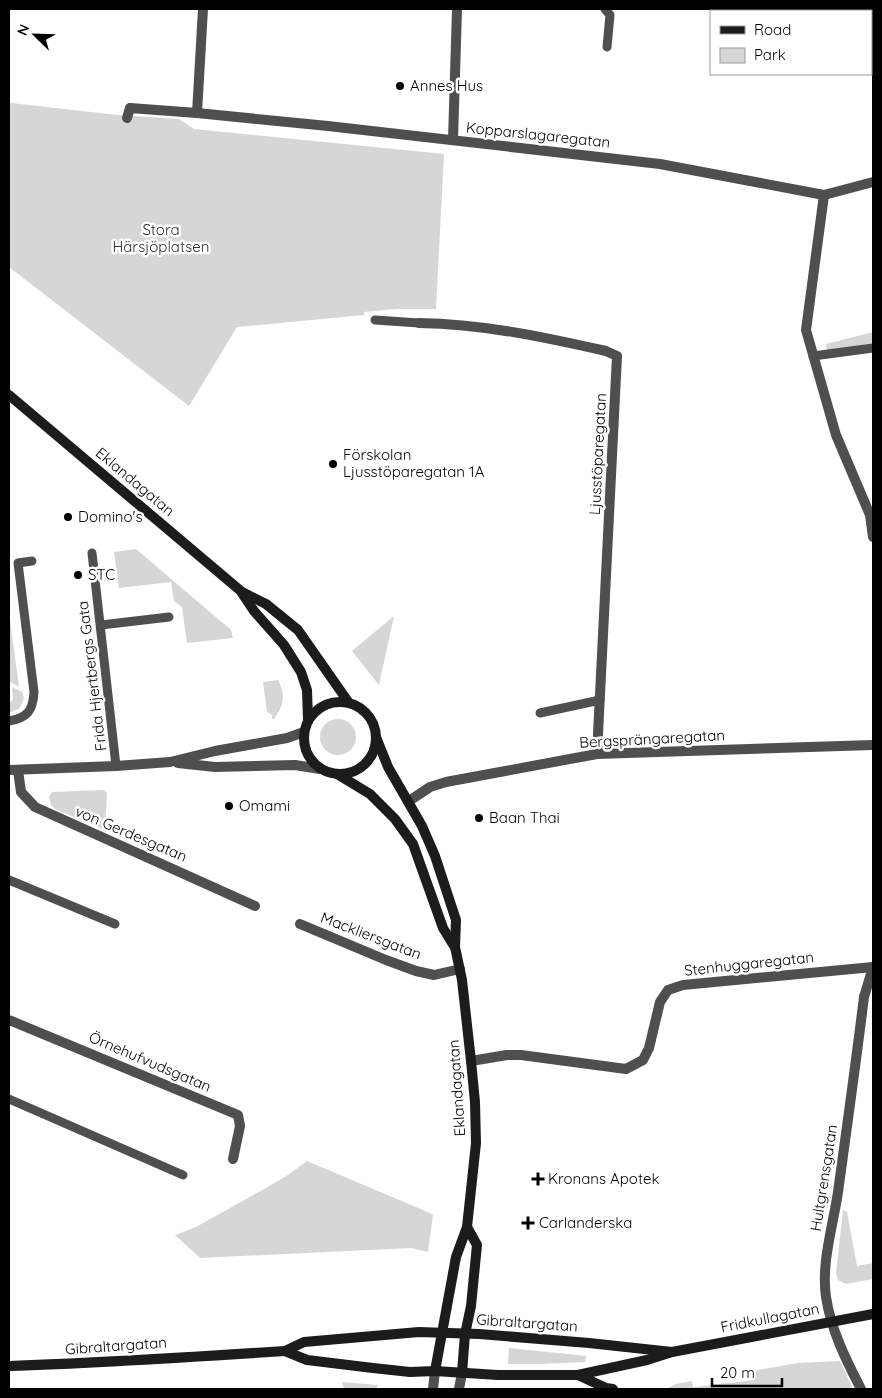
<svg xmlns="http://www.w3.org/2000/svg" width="882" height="1398" viewBox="0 0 882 1398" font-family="Quicksand,sans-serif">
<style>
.green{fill:#d6d6d6}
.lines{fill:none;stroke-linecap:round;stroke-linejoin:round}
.lane{stroke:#4f4f4f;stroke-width:9}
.street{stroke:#4f4f4f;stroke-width:10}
.secondary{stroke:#1c1c1c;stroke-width:10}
.poi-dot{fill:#000;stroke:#fff;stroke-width:2}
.labels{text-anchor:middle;stroke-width:5;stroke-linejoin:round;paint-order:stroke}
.poi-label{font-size:15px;fill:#000;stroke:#fff;text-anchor:start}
.street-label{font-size:15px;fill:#000;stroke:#fff}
.park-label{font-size:15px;fill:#2d2d2d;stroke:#fff}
</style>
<rect width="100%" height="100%" fill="#fff"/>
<g class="green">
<polygon points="9,102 11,103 118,115 179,119 194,129 444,154 436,309 396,309 364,312 364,315 237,327 189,406 9,267"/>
<polygon points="873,332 873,343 827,352 826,344"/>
<polygon points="136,549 231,630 233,638 187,643 182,607 174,601 171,582 119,588 114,552"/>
<polygon points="394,616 379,685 352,651"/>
<polygon points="9,620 10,620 19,687 9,681"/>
<path d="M278,680C286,695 284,705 274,719H272V715L267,712L263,682Z"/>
<polygon points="12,687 22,692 24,698 20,708 9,713 9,704 13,699"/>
<circle cx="338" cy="737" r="18"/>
<polygon points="104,790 107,793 105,830 55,809 51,805 49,797 52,792"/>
<polygon points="307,1161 430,1213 433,1215 428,1252 411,1248 200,1258 175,1235 196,1227 264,1189 288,1175"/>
<polygon points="843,1210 847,1212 857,1266 873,1263 873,1279 846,1284 838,1280 836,1274"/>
<polygon points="509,1348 586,1356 585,1362 541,1364 508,1364"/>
<polygon points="840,1361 853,1389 676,1389 668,1388 676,1384 692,1381 693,1387 754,1380 752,1371 798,1363"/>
<polygon points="342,1382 378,1385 376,1389 344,1389"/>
</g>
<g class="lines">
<g class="lane">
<polyline points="605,9 610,15 607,47"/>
<polyline points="375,320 419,323"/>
<polyline points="813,356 873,348"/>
<polyline points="92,553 116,766"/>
<polyline points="101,625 169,617"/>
<polyline points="540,713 600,700"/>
<path d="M9,721C27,718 33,711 34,692L18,563L32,561"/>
<polyline points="9,880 115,924"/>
<polyline points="9,1099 183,1175"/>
</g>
<g class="street">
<polyline points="197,113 203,9"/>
<polyline points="127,118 130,108 197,113 328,126 660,164 824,195 873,182"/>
<polyline points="453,140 457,9"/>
<polyline points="824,195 806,330 836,435 870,515 873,537"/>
<path d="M419,323C483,324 544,337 606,351L617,356L597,754"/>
<polyline points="178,763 215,767 295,765 320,769"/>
<polyline points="9,770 116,766 170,762 215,751 287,738 304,732"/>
<polyline points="18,770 21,792 35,807 255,906"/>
<polyline points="409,801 430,787 446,782 597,754 873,745"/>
<polyline points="300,924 386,960 416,971 434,975 460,969"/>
<polyline points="9,1020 238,1115 240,1126 233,1159"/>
<polyline points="471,1061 507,1055 521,1055 626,1069 643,1060 649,1048 660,1002 668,990 683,985 873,967"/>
<polyline points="433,1389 435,1371"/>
<polyline points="459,1389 462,1373"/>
<path d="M861,1389C846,1360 831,1330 826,1297C821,1263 833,1226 838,1192C847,1127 856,1062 864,997L873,967"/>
</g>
<g class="secondary">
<polyline points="9,395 242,592 266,604 298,630 349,703"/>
<polyline points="242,593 254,611 284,645 301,672 307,690 308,719"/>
<circle cx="340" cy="738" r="36"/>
<polyline points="376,737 388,767 422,826 435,856 456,920 455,947 462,980 471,1061 475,1102 476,1143 467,1227 456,1257 435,1371"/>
<polyline points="337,774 370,794 395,819 413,844 443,928 454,946"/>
<polyline points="285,1351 307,1360 373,1368 410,1372 435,1371 498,1375 578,1375 647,1360 672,1352 873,1314"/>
<path d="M9,1366C101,1363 193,1357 285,1351L304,1342L419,1332L479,1334L589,1343L672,1352"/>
<polyline points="462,1373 465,1334 471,1306 477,1245 467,1227"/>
<polyline points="578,1375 606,1388 613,1389"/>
</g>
</g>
<g class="poi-dot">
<circle cx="400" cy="86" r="5"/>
<circle cx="333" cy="464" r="5"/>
<circle cx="68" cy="517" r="5"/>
<circle cx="78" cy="575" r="5"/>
<circle cx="229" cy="806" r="5"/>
<circle cx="479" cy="818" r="5"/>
<path d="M535.5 1171.5h5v5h5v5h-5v5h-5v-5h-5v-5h5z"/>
<path d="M525.5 1215.5h5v5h5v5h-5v5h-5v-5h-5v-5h5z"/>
</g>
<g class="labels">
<g class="poi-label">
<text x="410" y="91">Annes Hus</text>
<text x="343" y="460">Förskolan<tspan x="343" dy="17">Ljusstöparegatan 1A</tspan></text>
<text x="78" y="522">Domino's</text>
<text x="88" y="580">STC</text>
<text x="239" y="811">Omami</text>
<text x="489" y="823">Baan Thai</text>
<text x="548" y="1184">Kronans Apotek</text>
<text x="539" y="1228">Carlanderska</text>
</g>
<g class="street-label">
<text transform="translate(538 135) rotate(6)" y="5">Kopparslagaregatan</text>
<text transform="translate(598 454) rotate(-87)" y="5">Ljusstöparegatan</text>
<text transform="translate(135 482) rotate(40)" y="5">Eklandagatan</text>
<text transform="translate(92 676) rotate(-97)" y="5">Frida Hjertbergs Gata</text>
<text transform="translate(652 739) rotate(-3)" y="5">Bergsprängaregatan</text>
<text transform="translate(131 834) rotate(23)" y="5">von Gerdesgatan</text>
<text transform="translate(371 936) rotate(21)" y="5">Mackliersgatan</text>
<text transform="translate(749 964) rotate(-6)" y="5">Stenhuggaregatan</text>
<text transform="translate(150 1062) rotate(23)" y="5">Örnehufvudsgatan</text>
<text transform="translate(457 1088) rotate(-94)" y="5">Eklandagatan</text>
<text transform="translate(824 1178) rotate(-81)" y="5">Hultgrensgatan</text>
<text transform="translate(770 1318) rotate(-11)" y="5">Fridkullagatan</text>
<text transform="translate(527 1323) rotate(4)" y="5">Gibraltargatan</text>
<text transform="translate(116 1346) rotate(-4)" y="5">Gibraltargatan</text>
</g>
<g class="park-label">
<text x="161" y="235">Stora<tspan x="161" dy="17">Härsjöplatsen</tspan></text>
</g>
</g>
<rect width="882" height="1398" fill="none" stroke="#000000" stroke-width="20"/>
<rect x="710" y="10" width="162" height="65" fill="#ffffff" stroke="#999999"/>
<rect x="720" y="26" width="25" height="8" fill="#1c1c1c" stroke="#999999"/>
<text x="754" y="35" font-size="15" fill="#000000">Road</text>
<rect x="720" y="48" width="25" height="15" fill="#d6d6d6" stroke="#999999"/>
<text x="754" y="60" font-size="15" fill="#000000">Park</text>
<g transform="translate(35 35) rotate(293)" stroke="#ffffff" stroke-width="4" paint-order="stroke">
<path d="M0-4L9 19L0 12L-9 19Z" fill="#000000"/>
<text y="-8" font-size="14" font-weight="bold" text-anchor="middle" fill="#000000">N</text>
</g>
<path d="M712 1378v8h70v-8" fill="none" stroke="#000000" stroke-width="2.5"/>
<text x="720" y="1378" font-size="15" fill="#000000" stroke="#ffffff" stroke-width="4" paint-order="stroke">20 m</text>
</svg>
